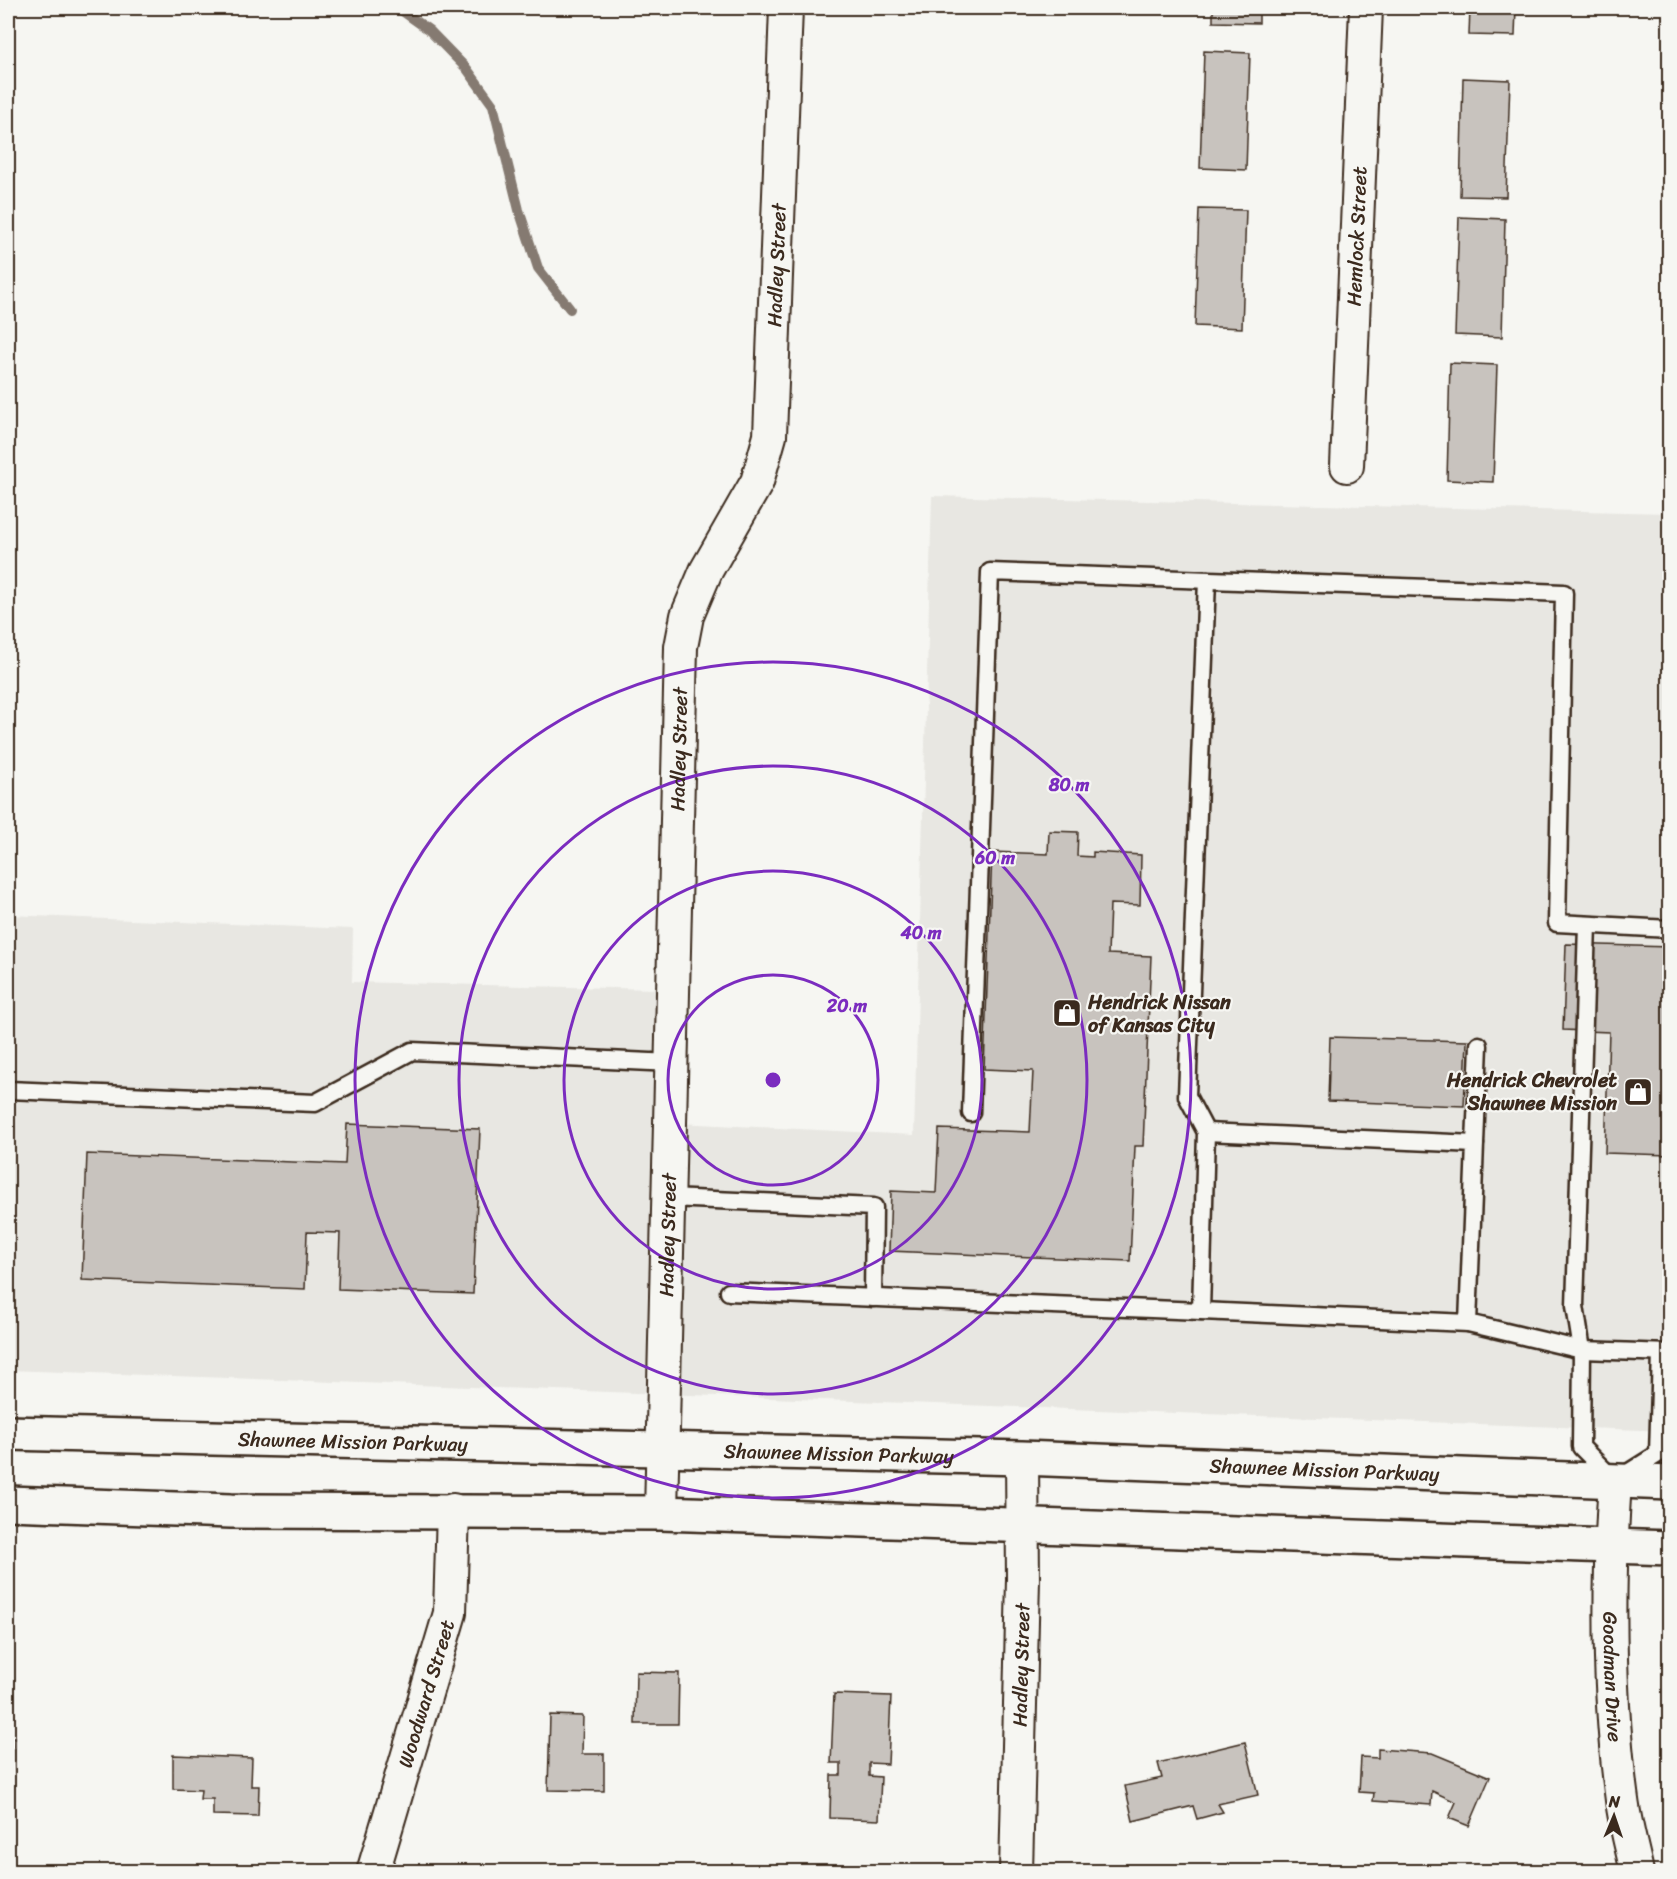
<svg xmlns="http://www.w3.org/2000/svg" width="1677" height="1879" viewBox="0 0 1677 1879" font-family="Sriracha,sans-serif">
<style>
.built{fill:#e8e7e2}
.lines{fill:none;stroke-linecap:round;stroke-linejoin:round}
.stream{stroke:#857a71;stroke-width:10}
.building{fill:#c8c3be;stroke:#3b2a1e;stroke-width:1.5}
.lane-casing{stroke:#3b2a1e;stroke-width:21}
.street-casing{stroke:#3b2a1e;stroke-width:36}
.highway-casing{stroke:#3b2a1e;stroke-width:38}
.lane{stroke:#f6f6f2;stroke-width:16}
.street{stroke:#f6f6f2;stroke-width:32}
.highway{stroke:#f6f6f2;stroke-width:33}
.ring{fill:none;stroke:#7b2cbf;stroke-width:3}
.labels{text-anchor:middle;stroke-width:4.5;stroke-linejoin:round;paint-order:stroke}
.street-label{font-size:20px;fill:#3b2a1e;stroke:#f6f6f2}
.poi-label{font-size:20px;font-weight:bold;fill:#3b2a1e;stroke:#f6f6f2;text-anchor:start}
.centre{fill:#7b2cbf;stroke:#f6f6f2;stroke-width:3}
.ring-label{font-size:18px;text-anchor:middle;font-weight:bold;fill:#7b2cbf;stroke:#f6f6f2;stroke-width:4.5;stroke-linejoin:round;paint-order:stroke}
</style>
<rect width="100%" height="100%" fill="#f6f6f2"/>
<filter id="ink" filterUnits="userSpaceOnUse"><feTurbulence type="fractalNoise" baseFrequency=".0167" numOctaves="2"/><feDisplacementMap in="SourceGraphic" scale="12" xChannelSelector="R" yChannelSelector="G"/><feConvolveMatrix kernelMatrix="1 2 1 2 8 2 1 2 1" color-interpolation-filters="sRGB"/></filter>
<g filter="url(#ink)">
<polygon class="built" points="932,496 1669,513 1669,1431 8,1370 8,915 353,929 352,982 657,989 660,1122 914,1135"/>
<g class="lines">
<polyline class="stream" points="398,8 429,30 467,69 493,105 519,210 538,268 570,309"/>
</g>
<g class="building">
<polygon points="1213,8 1259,8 1259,23 1213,22"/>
<polygon points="1470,8 1516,8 1515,36 1469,35"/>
<polygon points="1204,51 1250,53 1246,170 1200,168"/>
<polygon points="1463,78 1510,80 1506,197 1460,196"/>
<polygon points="1199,209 1246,210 1242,328 1195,326"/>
<polygon points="1459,217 1505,219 1502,337 1455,335"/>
<polygon points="1450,363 1497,365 1493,482 1447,480"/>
<polygon points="1049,831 1078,832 1077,856 1093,857 1093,852 1141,855 1140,905 1110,904 1108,954 1151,956 1143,1146 1135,1146 1130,1261 889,1251 891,1191 936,1193 939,1129 1030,1132 1033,1071 984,1069 992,852 1048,854"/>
<polygon points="1566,944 1670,947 1670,1155 1605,1153 1609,1032 1563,1030"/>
<polygon points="1330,1037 1467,1041 1464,1106 1328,1101"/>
<polygon points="347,1124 480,1129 473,1294 338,1289 340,1233 307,1232 305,1289 82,1280 87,1154 345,1164"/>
<polygon points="636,1672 679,1673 678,1724 635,1724"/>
<polygon points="834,1694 891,1696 888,1764 869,1763 869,1776 881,1777 879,1820 830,1818 831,1775 841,1775 841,1763 831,1763"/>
<polygon points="550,1715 583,1716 582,1754 604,1754 604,1791 548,1790"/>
<polygon points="8,1738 14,1738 10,1799 8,1799"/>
<polygon points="1245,1742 1258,1795 1218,1804 1223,1812 1197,1819 1193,1806 1133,1821 1125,1786 1162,1778 1158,1763"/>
<polygon points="1378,1749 1432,1753 1490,1777 1469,1826 1449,1818 1456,1802 1432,1791 1431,1805 1373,1801 1374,1793 1359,1792 1361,1757 1378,1758"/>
<polygon points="173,1755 252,1758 251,1786 259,1786 258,1816 213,1815 213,1799 200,1799 201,1790 173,1789"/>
</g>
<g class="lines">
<g class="lane-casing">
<g id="lane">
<polyline points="1207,580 1187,1096 1206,1132 1201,1311 1468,1323 1582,1350 1670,1353"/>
<polyline points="1587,925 1575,1306 1582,1350 1581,1447 1615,1481 1658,1454 1661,1353"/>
<polyline points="8,1090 315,1103 412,1051 672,1063"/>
<polyline points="971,1113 990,572 1564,593 1557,923 1670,929"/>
<polyline points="1206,1132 1475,1144 1468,1323"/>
<polyline points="1475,1144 1479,1045"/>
<polyline points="669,1198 874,1207 873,1298"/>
<polyline points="729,1292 1201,1311"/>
</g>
</g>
<g class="street-casing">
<g id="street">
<path id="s1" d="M1347,466L1366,8"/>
<path id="s2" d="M1615,1481C1608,1586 1608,1696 1622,1800C1625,1824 1632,1848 1637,1872"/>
<path id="s3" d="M661,1513L681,647L687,616L706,571L757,482L770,436L786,8"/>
<path id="s4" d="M373,1872L450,1613L453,1510"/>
<path id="s5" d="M1016,1872L1023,1579L1022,1458"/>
</g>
</g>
<g class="highway-casing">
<g id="highway">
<path id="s6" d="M8,1433L1022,1458L1670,1483"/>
<polyline points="8,1503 231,1511 661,1513 1670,1548"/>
</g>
</g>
<use href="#lane" class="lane"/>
<use href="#street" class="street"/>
<use href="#highway" class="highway"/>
</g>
</g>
<g class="ring">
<circle cx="773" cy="1080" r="105"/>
<circle cx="773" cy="1080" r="209"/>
<circle cx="773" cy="1080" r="314"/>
<circle cx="773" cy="1080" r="418"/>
</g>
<defs>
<g id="shop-square" transform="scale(1.5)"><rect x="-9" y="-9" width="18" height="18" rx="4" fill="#3b2a1e" stroke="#f6f6f2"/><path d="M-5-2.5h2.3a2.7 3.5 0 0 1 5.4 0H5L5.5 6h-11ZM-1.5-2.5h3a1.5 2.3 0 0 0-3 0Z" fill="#fff"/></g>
</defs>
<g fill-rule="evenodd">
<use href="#shop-square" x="1067" y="1013"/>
<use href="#shop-square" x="1638" y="1092"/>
</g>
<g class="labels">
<g class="street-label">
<text dy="7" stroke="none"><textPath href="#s1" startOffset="230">Hemlock Street</textPath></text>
<text dy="7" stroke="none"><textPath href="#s3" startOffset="1268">Hadley Street</textPath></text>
<text dy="7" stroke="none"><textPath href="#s3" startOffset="764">Hadley Street</textPath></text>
<text dy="7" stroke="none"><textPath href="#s3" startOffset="278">Hadley Street</textPath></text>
<text dy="7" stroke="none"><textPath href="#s6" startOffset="345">Shawnee Mission Parkway</textPath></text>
<text dy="7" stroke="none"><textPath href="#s6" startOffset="831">Shawnee Mission Parkway</textPath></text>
<text dy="7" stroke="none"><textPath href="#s6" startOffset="1317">Shawnee Mission Parkway</textPath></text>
<text dy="7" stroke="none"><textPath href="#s5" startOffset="207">Hadley Street</textPath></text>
<text dy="7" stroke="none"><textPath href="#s2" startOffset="196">Goodman Drive</textPath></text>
<text dy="7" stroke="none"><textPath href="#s4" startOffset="186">Woodward Street</textPath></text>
</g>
<g class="poi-label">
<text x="1088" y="1009">Hendrick Nissan<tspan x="1088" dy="23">of Kansas City</tspan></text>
<text x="1617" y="1087" text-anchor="end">Hendrick Chevrolet<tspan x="1617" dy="23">Shawnee Mission</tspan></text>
</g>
</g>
<circle cx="773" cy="1080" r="9" class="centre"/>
<g class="ring-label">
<text x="1069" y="791">80 m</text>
<text x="995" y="864">60 m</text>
<text x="921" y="939">40 m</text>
<text x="847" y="1012">20 m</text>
</g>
<rect width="1677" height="1879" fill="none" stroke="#f6f6f2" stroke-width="30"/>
<rect x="15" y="15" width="1647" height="1849" fill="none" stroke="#3b2a1e" stroke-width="2" filter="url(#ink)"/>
<g transform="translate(1614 1816) rotate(2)" stroke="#f6f6f2" stroke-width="4.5" paint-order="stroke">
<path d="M0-4.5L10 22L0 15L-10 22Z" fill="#3b2a1e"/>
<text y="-9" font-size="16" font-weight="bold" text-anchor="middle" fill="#3b2a1e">N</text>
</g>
</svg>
